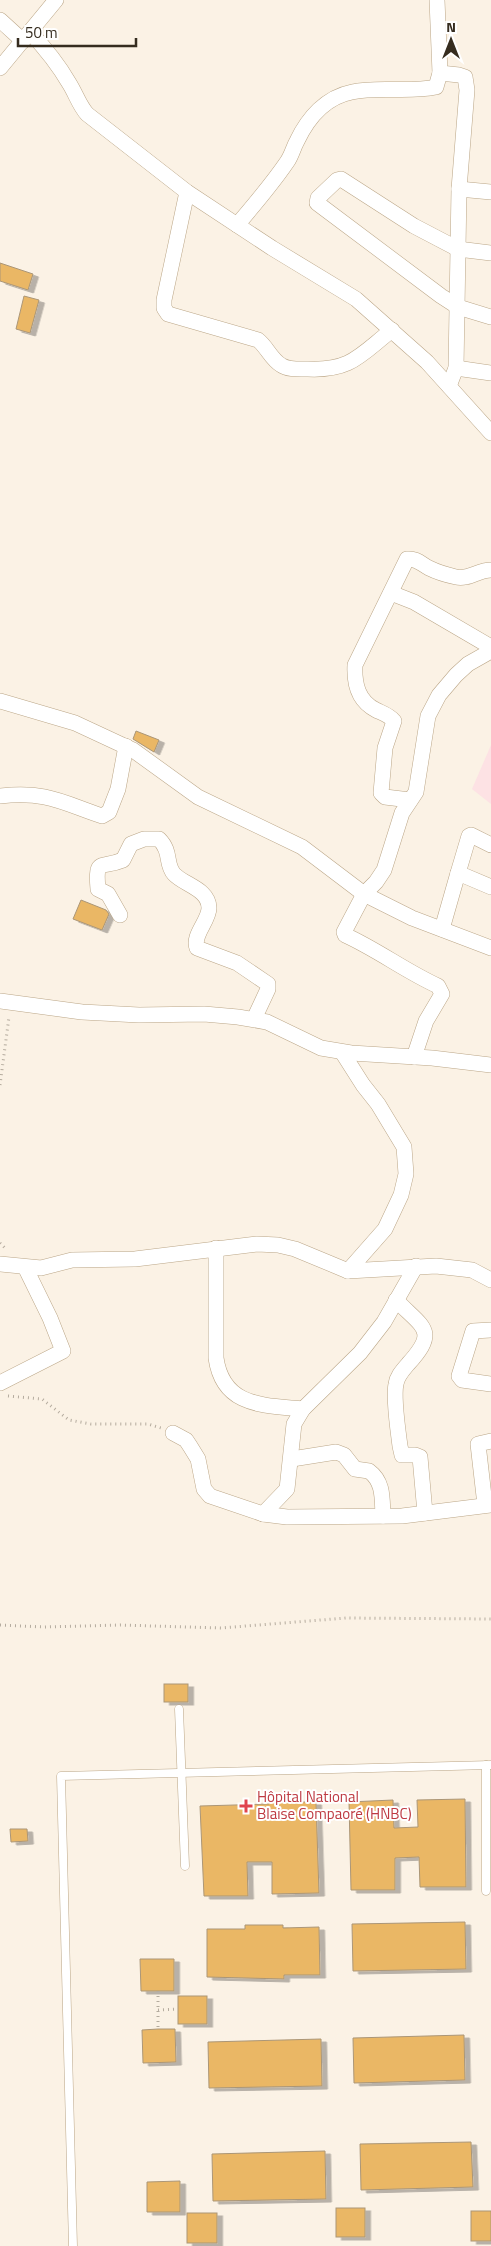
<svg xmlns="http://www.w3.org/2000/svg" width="491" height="2246" viewBox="0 0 491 2246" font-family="'Titillium Web',sans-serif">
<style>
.education{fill:#fde2e4}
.building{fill:#eab765;stroke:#ab9677;filter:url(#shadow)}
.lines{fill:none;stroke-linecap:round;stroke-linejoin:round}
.service-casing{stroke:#bba687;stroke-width:9}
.minor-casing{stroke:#bba687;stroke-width:16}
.path{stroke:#b4ab9e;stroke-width:3;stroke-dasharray:1 4;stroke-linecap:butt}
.service{stroke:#fff;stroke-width:8}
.minor{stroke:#fff;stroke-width:15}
.health-dot{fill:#e0444e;stroke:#fff;stroke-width:2}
.labels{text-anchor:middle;stroke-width:4;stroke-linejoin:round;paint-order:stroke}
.health-label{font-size:15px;fill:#be3a42;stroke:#fff;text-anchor:start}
</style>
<defs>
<filter id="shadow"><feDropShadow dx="5.5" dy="3" stdDeviation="0" flood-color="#0004"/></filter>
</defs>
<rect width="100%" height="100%" fill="#fbf2e5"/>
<polygon class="education" points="491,745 491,804 472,789"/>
<g class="building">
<polygon points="0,263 33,274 28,290 0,281"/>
<polygon points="24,296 39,300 30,333 16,329"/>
<polygon points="136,731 159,740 154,752 133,739"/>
<polygon points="81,900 106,910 109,914 102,930 73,919"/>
<rect x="164" y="1684" width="24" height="18"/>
<polygon points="465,1799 466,1887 420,1887 419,1857 395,1858 395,1890 351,1890 349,1802 393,1800 394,1828 418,1827 417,1800"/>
<polygon points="269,1802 316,1802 319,1893 272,1894 272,1862 247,1862 248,1896 204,1896 200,1806 269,1804"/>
<polygon points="10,1829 27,1829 28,1841 11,1842"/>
<polygon points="465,1922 466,1969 353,1971 352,1924"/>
<polygon points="245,1925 283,1925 283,1928 319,1927 320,1975 284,1975 284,1979 207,1977 207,1929 245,1929"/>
<polygon points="140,1959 174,1959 174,1991 141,1991"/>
<rect x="178" y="1996" width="29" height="28"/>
<polygon points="158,2029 175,2029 176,2062 143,2063 142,2030"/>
<polygon points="464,2035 465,2080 354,2083 353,2038"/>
<polygon points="321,2039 322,2086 209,2088 208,2042"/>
<polygon points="471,2142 473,2187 361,2190 360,2144"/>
<polygon points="325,2151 326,2199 213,2201 212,2154"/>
<polygon points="180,2181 180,2212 147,2212 147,2182"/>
<rect x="336" y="2208" width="29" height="29"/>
<rect x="471" y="2211" width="20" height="30"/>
<rect x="187" y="2213" width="30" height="30"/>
</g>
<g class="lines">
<g class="service-casing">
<g id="service">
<polyline points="179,1709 185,1866"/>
<polyline points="486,1765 486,1891"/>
<polyline points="73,2246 61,1776 491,1765"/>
</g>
</g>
<g class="minor-casing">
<g id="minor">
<polyline points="437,0 440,73 459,75 465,77 467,90 459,189 456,368 449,386"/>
<polyline points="0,20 23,41"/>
<path d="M30,32C45,48 58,64 69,83C76,94 79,105 87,114L187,192L272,248L356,299L427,362L491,433"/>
<polyline points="0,68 56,0"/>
<polyline points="459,189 491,192"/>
<path d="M187,192L164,300V308L168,314L258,340C267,347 271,359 281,365C288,370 299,369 308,369C351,371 360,355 392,330"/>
<path d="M237,225C255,204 272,184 287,162C292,155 293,148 297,141C308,118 326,97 352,92C379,86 408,93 436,87L440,73"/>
<polyline points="491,253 458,249 414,226 341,179 337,180 318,198 317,203 441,296 458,307 491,317"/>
<polyline points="456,368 491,373"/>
<polyline points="391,593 414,602 491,647"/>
<polyline points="0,701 75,723 133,750 198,797 302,847 364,894 412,918 491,948"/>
<path d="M0,796C46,791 61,802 102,816L109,812L118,789L126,746"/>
<path d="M410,800L385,797L381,793L385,748L394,721C389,715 382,713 376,710C358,701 354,684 355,665L407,559C417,558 421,564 429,568C437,572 447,575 456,577C468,580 478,570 491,570"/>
<polyline points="458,873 469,836 471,835 491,845"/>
<path d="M120,915L108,894L98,889C95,857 101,869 123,860L131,844L144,839H159C172,852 165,864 174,874C184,885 209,889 209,908C209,921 192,935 197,948L237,963L268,984V989L254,1019"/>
<polyline points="442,929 458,873 491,887"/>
<polyline points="0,1001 82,1012 139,1015 204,1014 238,1017 267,1022 321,1048 351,1053 432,1058 491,1065"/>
<polyline points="342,1052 363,1085 378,1104 404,1147 406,1174 401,1195 385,1229 348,1271"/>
<path d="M414,1057L426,1021L442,994L438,986C405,971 378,950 345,935L344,932L364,894L376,882L384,870L402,813L416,792L428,716L439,695L456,675L468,664L491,651"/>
<path d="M216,1248V1358C223,1407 263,1405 303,1409"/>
<polyline points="0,1264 41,1268 72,1260 135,1259 257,1244 278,1245 295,1249 348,1271 436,1266 472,1270 491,1280"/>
<path d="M396,1300C423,1328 439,1330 408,1364C403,1370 397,1376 396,1384C393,1398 398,1430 400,1446L402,1455H415L420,1457L425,1513"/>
<polyline points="491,1330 473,1331 459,1376 462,1380 491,1384"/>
<polyline points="0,1383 63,1351 50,1318 25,1267"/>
<polyline points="173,1433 186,1440 190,1446 198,1459 204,1489 210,1496 263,1514 287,1517 402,1516 491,1505"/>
<path d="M292,1459L336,1452L344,1455L355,1469L369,1471C384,1482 382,1499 383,1516"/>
<polyline points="485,1505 478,1444 491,1441"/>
<polyline points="263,1514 287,1489 294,1424 303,1409 360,1353 384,1322 416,1266"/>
</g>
</g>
<g class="path">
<polyline points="0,1085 9,1017"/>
<polyline points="0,1243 6,1249"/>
<polyline points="8,1396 42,1399 69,1420 91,1424 148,1424 161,1428"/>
<polyline points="0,1625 44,1627 120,1625 221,1628 346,1618 491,1619"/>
<polyline points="158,1991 158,2029"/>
<polyline points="158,2010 178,2009"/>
</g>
<use href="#service" class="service"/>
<use href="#minor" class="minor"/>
</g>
<path class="health-dot" d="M243.5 1798.5h5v5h5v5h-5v5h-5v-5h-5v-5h5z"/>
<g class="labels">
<g class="health-label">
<text x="257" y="1802">Hôpital National<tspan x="257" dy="17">Blaise Compaoré (HNBC)</tspan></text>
</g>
</g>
<g transform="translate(451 40)" stroke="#ffffff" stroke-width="4" paint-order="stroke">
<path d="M0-4L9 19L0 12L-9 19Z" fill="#352c1f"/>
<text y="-8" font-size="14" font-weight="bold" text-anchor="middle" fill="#352c1f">N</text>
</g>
<path d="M18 38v8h118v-8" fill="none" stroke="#352c1f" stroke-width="2.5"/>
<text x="25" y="38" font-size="15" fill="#352c1f" stroke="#ffffff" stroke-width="4" paint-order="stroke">50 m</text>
</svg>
